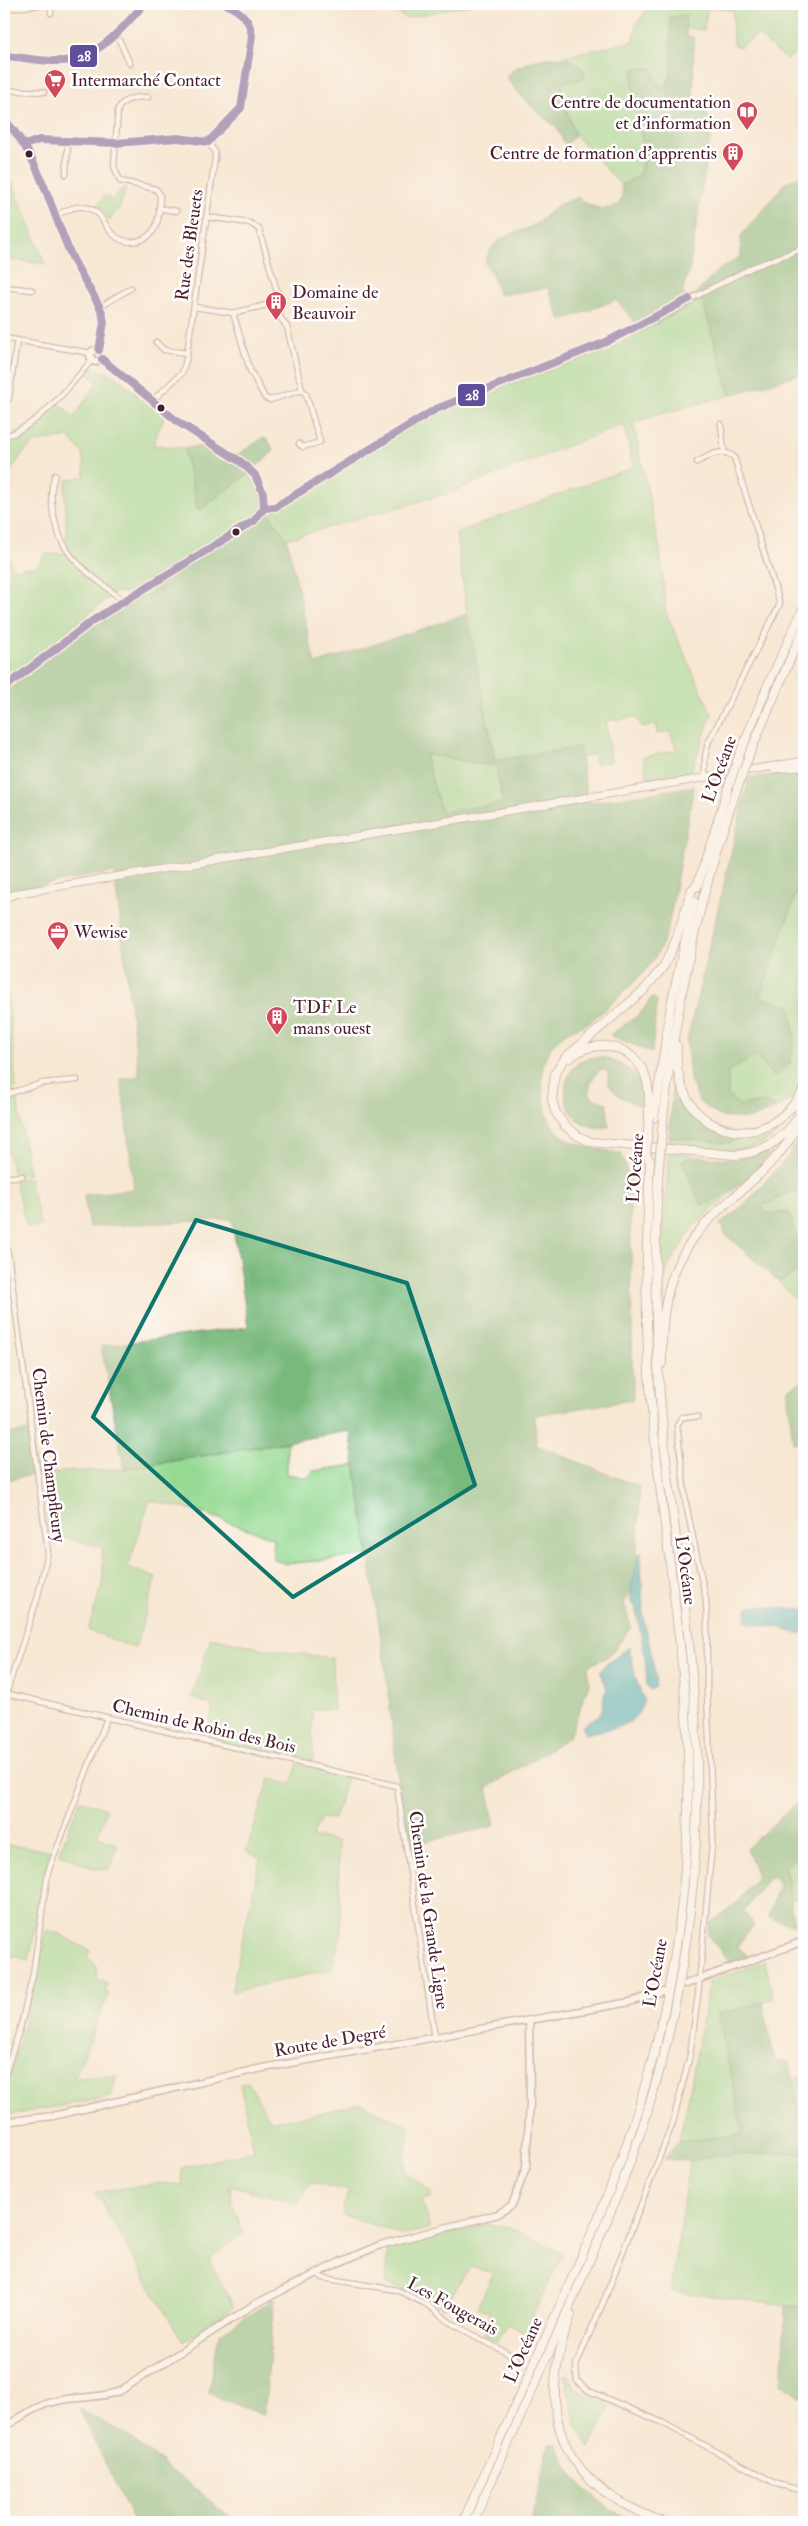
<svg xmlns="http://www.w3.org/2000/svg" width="808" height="2526" viewBox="0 0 808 2526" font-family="'IM FELL Double Pica',serif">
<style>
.green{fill:#95d992;stroke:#707c5e}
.forest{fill:#78b97c;stroke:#616c54}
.water{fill:#43b1be;stroke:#466874}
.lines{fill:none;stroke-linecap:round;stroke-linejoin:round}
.street-casing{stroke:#a08480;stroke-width:7}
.secondary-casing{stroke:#a08480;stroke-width:9}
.primary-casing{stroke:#a08480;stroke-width:9}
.highway-casing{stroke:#a08480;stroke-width:10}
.street{stroke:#fff;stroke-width:4.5}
.secondary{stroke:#fff;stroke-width:6}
.primary{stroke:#fff;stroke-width:7}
.highway{stroke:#fff;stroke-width:8}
.highway-bridge-casing{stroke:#a08480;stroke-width:10;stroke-linecap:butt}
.highway-bridge{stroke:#fff;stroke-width:8}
.bus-1-casing{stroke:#fff;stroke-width:11}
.bus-1{stroke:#614e9b;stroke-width:8}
.marked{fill:none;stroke:#0f766e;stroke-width:4;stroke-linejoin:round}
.bus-dot{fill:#4a1f2b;stroke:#fff;stroke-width:2}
.labels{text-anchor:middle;stroke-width:5;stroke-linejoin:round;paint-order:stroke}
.poi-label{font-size:18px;fill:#4a1f2b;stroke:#fff;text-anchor:start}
.street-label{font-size:18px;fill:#4a1f2b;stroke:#fff}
.line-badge{stroke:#fff;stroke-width:2}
.badge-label{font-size:14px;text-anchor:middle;font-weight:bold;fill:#fff}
</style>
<rect width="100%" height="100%" fill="#fff"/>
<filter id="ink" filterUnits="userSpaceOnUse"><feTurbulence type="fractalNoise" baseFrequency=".02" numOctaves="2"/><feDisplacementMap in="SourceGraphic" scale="10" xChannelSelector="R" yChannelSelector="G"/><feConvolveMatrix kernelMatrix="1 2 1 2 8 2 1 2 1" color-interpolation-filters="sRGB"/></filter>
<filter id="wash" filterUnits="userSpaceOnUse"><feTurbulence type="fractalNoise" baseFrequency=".0096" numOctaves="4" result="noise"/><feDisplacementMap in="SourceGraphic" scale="20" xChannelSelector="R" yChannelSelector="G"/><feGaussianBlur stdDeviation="1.12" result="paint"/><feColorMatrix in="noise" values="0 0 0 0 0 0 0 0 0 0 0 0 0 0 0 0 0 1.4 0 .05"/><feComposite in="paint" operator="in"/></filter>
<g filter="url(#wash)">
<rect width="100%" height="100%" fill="#f7e8d4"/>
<g class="green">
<polygon points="379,4 474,4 406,18"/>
<path d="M649,4H804V45L787,60L758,35L739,47L733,44V11L708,6L704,30L686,28L685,16L670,17L672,73L668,84L662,87L655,81L633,85L635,109L642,131L641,170L637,177L621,185L575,135L566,108L561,84C569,79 578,81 585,76C583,64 571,61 560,57L634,41L636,24L649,7Z"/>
<polygon points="13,182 45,264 14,260 4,262"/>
<polygon points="124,187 126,188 120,208 109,220 105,212 96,207 105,195 111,200"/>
<polygon points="702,299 730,395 633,422 660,551 666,613 712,714 691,772 647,778 643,757 677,750 669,731 657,734 657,724 643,728 635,717 606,721 611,761 595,764 594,754 581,758 578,747 496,767 503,803 441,813 425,754 493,766 495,760 467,614 456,533 633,467 624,424 449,493 287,539 269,514 342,466 423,419 455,403 607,350"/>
<path d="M90,367L114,375L164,417L153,445L184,448L198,511L249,473C255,480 266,498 262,508C260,512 254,517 250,520L135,588L126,593L115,592L4,683V540L13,569L37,566L46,554H67L65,488L67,480L85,476L83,454L69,437C59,439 46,439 37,442C24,448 7,474 4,487V440L32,424L59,403L74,417L97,383L86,371Z"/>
<polygon points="804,871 804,1079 794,1098 776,1108 766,1102 739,1105 728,1096 728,1071 756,1056 774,1077 760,997"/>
<polygon points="8,993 16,1088 4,1093 4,994"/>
<path d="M673,1077C676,1086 679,1095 684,1102C692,1115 704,1122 718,1127C725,1129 733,1133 740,1134C765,1137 789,1118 802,1099C771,1163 729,1151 669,1144Z"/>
<polygon points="16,1092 29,1174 14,1175 4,1139 4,1096"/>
<path d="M782,1141L758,1168L694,1226L669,1265L659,1295L669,1153C707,1156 750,1167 782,1141Z"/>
<polygon points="29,1178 41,1226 27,1227 14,1179"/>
<polygon points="796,1190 804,1203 804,1262 789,1213 763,1213 762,1206"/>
<polygon points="804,1269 804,1309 779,1282"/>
<polygon points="287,1442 287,1474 308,1478 313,1471 355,1465 369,1555 286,1564 273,1559 273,1538 206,1514 150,1500 128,1567 156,1578 135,1648 88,1630 103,1582 102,1547 50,1534 42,1473 124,1469"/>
<polygon points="211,1637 265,1649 332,1658 334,1710 312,1709 313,1761 278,1754 277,1758 206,1742 213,1706 192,1698"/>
<polygon points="298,1763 348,1776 334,1819 321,1818 312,1837 338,1841 341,1936 332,1969 231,1992 260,1859 246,1851 270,1778 291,1785"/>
<polygon points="80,1800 107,1809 97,1836 118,1845 109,1870 93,1868 59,1854"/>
<polygon points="4,1844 51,1851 29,1960 4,1954"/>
<polygon points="804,1849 804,1894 792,1900 785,1867"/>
<path d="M47,1930L60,1934L90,1951L87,1957L93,1961L98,1973L96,1978L108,1984L105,1992L109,1994C96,2021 88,2050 74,2078L117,2076L111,2097L4,2116V2102Z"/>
<polygon points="765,1961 773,1999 718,2014 743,2134 678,2142 687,2106 709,1982"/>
<polygon points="804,2075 804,2137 791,2078"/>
<polygon points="248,2082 271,2121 308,2116 360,2103 409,2127 404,2172 430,2191 432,2197 421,2201 430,2228 403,2235 343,2215 342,2209 350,2191 310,2182 298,2204 230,2185 232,2202 243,2233 209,2259 234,2307 183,2342 95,2192 161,2183 183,2185 181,2168 254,2151 240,2083"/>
<polygon points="804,2153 804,2307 671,2291 689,2161 718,2155"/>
<polygon points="487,2224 510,2227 563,2254 524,2333 508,2324 497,2342 484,2334 489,2311 477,2308 493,2274 471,2266 443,2308 423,2296 386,2284 388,2249"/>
<polygon points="564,2375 569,2375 575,2388 610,2406 590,2448 577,2426"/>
</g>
<g class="forest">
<path d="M685,15L687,36L694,38L693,98L713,121L689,271L682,292L688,298L696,294L717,271L741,256V236L786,182L804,175V373L730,395L702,299L642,331L616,300L561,321L548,288L499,295L492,274L485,262C495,234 509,237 532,226C542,221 548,212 557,206C562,202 572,200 578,197C593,212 629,216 621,185C626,183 634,180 638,176C649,162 639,127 636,111C633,99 633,85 633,72L635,68H653L655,81L662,87L668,84L672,72L670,17Z"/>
<path d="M552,57C565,57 582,62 585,76C578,81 569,79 561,84L566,108L575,135L567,144L564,143L555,125C546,123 510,86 506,76C515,65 538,59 552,57Z"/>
<polygon points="263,438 268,440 274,451 249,473 198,511 184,448 203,446 228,457 239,454"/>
<path d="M269,514L287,539L315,664L467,614L495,760L493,766L425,754L441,812L503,803L496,767L497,760L579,747L588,803L694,786C688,819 682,851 676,883C672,907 669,935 656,956C648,971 603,1013 589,1022C582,1027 572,1029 565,1034C539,1053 540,1076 545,1105C550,1144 589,1148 621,1153L630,1179L633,1400L535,1415L536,1445L640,1487L636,1580L624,1602L631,1628L608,1657L588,1666L589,1684L569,1737L487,1788L495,1826L406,1846L385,1666L350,1431L124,1469L101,1346L248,1327L232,1219L89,1227L84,1195L134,1189L121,1079L139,1076L114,872L7,891L4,884V688L90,627Z"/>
<polygon points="804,773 804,871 760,997 791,1007 795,1039 790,1064 774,1077 756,1056 728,1071 728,1096 739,1105 766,1102 776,1108 751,1119 721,1117 700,1103 690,1079 687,1041 749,777"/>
<polygon points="652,997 657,1000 652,1053 610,1035 640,1014"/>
<path d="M603,1057C624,1064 651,1080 640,1106L619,1096L608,1084V1072L602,1069C593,1074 590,1083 589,1093L594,1099L607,1103L609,1127C559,1135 552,1069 588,1058C592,1057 599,1058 603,1057Z"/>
<path d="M679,1101C698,1121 710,1131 737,1137L736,1140L728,1143L669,1137L671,1102Z"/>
<polygon points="804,1126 804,1170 796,1190 762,1206 764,1213 789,1213 804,1262 804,1269 779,1282 726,1235 720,1224 745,1204 790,1154"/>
<path d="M764,1152L767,1155C755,1171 721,1202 701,1205L682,1161L690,1158L736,1161Z"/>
<polygon points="804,1380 804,1442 793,1443 787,1390"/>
<polygon points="30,1431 36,1474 4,1481 4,1434"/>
<polygon points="804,1799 804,1849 785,1867 794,1925 768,1917 779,1885 774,1876 767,1880 744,1911 754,1925 737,1946 748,1956 731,1963 707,1935 710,1923 735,1905 757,1877 747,1848 797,1803"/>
<polygon points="763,2002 775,2062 789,2061 804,2137 804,2153 718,2155 689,2161 664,2159 678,2142 743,2134 718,2014"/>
<polygon points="275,2298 264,2416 208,2393 219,2334"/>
<polygon points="786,2305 804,2307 804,2398 781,2385"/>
<polygon points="79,2409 125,2434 237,2522 134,2522"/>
<path d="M549,2444L557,2445C575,2486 595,2499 631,2522H531Z"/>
</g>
<g class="water">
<path d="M641,1552L643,1613L656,1678L655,1687L650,1690L647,1686L645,1656L635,1606L631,1603C629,1590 636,1570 638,1556Z"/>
<polygon points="752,1606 804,1609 803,1633 799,1635 782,1628 748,1623 746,1619 747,1608"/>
<path d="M629,1647L636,1679L644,1701C633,1732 612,1727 585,1734L582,1727C587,1720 598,1718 601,1712C604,1705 602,1697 607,1689L600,1671C604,1664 622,1653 629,1647Z"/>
</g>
</g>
<g filter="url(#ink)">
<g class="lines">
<g class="street-casing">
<g id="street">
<polyline points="51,4 51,13"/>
<polyline points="4,9 48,4"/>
<polyline points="116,33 130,64"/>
<path d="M4,56C24,57 45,62 65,61C96,59 126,26 144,4"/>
<polyline points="4,90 44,92"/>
<path d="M208,142L212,140L241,108L252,36C251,18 242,12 226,4"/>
<polyline points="25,145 39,140 116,143 178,138 208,142"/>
<polyline points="66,174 68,141"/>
<polyline points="159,208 176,211"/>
<path d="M55,216C65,211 76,204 88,208C103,212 103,226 114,235C127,247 149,242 156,226C160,216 160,205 160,195L156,189L120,181L114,166L118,109C124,98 136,97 148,97"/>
<polyline points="207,217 250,223 259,229 278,295 271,304 287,327 302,390"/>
<polyline points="4,287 32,290"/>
<polyline points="100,307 131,288"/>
<polyline points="195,307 233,313 250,370 265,398 270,400 302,390"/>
<polyline points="233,313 271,304"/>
<polyline points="4,338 91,353"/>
<polyline points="156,342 164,350 187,353"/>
<polyline points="153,400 182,373 186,360 215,158 215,152 208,142"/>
<polyline points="4,405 9,398 17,340"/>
<polyline points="721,424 724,451"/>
<path d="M4,437C41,424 67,389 92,360"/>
<polyline points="299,444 303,447 320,442 306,394 302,390"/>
<path d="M697,462C710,456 721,447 734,457L780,604L708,743L705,757V777"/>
<path d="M55,475C50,490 51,498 53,513C62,562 89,571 123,601"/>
<polyline points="264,508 275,507 436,409 606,342 753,267 804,248"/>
<polyline points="4,1095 43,1083 77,1080"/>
<polyline points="4,1178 22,1176"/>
<polyline points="4,1244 8,1253 48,1552 38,1596 6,1694"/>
<polyline points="697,1417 682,1417 677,1425 686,1504 706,1600 707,1622 707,1691 713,1834 698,1995 690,2055 673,2122 605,2298 576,2365 577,2381 589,2391 661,2422 777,2484 804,2491"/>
<polyline points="4,1693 397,1786 435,2038"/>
<polyline points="4,2077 21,2025 33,1974 48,1872 107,1718"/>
<polyline points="316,2273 323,2278 397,2290 426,2304 451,2323 516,2358"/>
</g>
</g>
<g class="secondary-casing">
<g id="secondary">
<path d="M4,119C36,146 54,215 71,255C80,275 93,292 102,312L104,322L99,350"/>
<polyline points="99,350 92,351 90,357 95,362 102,359"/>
<polyline points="4,688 95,619 254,521 264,508 263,493 255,475 241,462 178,422 102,359"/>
<polyline points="686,1984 804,1941"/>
<polyline points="4,2122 53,2116 258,2069 630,2002 663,1991"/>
<path d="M4,2427C22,2417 36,2405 57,2401C78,2396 99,2399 120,2391L255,2304L340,2262L380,2245L498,2214L512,2205L526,2168L530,2102L529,2020"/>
</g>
</g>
<g class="primary-casing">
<g id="primary">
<polyline points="774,769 804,767"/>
<polyline points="4,898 19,893 804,761"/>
</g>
</g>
<g class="highway-casing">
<g id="highway">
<polyline points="749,755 804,627"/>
<polyline points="739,756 768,685 804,607"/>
<path d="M698,884L692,889L676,940L664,966L643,991L566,1057L555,1073L552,1099L555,1111L564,1125L578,1136L591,1142L736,1155C769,1152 788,1135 804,1108"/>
<polyline points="697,887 728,788"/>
<path d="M677,1046C670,1132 762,1165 804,1089"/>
<path d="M570,1058C594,1037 633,1044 645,1075C650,1089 649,1103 649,1117"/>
<polyline points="799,1111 804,1099"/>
<polyline points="654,1118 671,1005 694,901"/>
<path d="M663,1118C676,1006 699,893 738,786"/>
<path d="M662,1363C660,1294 673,1249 727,1203C754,1179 782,1157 799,1124"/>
<path d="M571,2315C533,2416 561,2485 664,2522"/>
<path d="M463,2522C495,2451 526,2380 558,2310C587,2245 616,2181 637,2113C668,2015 686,1911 688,1808C692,1678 665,1551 653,1422C644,1334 646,1248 650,1161"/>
<path d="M473,2522C503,2454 534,2387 564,2319C593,2253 623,2187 645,2119C681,2006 699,1887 697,1769C696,1662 677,1556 665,1450C655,1360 653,1270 658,1179"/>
</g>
</g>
<use href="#street" class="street"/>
<use href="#secondary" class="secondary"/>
<use href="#primary" class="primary"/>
<use href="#highway" class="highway"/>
<g class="highway-bridge-casing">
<g id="highway-bridge">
<polyline points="738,786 749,755"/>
<polyline points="728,788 739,756"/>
<polyline points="649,1117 646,1154 650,1161"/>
<polyline points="658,1179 663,1118"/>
</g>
</g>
<use href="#highway-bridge" class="highway-bridge"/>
<g class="bus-1-casing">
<g id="bus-1">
<path d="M4,56C23,57 43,62 63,61C97,59 123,28 144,4"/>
<path d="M4,119C40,157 50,208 71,255C80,275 93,292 102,312L104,322L99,350"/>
<path d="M208,142L241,108L252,36C250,19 241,12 226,4"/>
<polyline points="25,145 39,140 116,143 178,138 208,142"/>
<polyline points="264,508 275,507 436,409 606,342 689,299"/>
<polyline points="4,688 95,619 254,521 264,508 263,493 255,475 241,462 178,422 102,359"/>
</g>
</g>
<use href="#bus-1" class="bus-1"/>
</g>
</g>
<path d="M0 0H808V2526H0ZM196,1220L407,1283L475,1485L293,1597L93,1417Z" fill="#f7e8d4" fill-opacity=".55" fill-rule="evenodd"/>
<path class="marked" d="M196,1220L407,1283L475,1485L293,1597L93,1417Z"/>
<defs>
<g id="supermarket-pin" transform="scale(1.125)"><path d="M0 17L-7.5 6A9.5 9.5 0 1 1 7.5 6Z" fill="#d1495b" stroke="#fff"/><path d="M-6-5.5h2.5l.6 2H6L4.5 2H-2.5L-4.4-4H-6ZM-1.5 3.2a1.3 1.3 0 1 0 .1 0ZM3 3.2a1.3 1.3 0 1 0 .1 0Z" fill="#fff"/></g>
<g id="library-pin" transform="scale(1.125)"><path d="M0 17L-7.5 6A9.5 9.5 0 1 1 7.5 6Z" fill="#d1495b" stroke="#fff"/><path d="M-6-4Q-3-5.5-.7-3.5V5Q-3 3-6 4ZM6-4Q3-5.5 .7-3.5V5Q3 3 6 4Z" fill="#fff"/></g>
<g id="building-pin" transform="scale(1.125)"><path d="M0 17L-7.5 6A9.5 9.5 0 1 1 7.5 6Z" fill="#d1495b" stroke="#fff"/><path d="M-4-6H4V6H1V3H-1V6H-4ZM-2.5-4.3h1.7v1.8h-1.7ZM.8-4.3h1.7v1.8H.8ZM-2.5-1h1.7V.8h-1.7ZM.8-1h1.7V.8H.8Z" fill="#fff"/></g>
<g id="office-pin" transform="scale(1.125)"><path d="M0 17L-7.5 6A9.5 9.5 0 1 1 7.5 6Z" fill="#d1495b" stroke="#fff"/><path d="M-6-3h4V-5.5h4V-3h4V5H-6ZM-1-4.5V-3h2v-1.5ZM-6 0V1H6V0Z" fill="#fff"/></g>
</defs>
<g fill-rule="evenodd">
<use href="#supermarket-pin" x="55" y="80"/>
<use href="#library-pin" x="747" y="112"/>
<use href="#building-pin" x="733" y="153"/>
<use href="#building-pin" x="276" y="302"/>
<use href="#office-pin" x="58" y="932"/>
<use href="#building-pin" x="277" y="1017"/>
</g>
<g class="bus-dot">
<circle cx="29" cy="154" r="4.5"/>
<circle cx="161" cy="408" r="4.5"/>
<circle cx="236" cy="532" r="4.5"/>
</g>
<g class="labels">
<g class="poi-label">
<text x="71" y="86">Intermarché Contact</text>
<text x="731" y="108" text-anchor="end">Centre de documentation<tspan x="731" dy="21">et d’information</tspan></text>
<text x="717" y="159" text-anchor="end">Centre de formation d'apprentis</text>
<text x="292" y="298">Domaine de<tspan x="292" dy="21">Beauvoir</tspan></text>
<text x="74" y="938">Wewise</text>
<text x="293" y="1013">TDF Le<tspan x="293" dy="21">mans ouest</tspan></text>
</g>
<g class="street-label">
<text transform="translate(189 245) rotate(-82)" y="6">Rue des Bleuets</text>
<text transform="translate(719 769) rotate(-70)" y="6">L’Océane</text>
<text transform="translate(635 1168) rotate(-86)" y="6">L’Océane</text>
<text transform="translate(49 1455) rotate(83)" y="6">Chemin de Champfleury</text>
<text transform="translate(686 1570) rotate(82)" y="6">L’Océane</text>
<text transform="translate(204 1726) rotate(13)" y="6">Chemin de Robin des Bois</text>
<text transform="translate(429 1910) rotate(82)" y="6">Chemin de la Grande Ligne</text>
<text transform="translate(655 1973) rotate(-80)" y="6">L’Océane</text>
<text transform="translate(330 2041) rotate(-10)" y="6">Route de Degré</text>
<text transform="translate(453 2306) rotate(29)" y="6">Les Fougerais</text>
<text transform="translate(523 2350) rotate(-66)" y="6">L’Océane</text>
</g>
</g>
<g class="line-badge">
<rect x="69" y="44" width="29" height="24" rx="5" fill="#614e9b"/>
<rect x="457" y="383" width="29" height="24" rx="5" fill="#614e9b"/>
</g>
<g class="badge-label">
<text x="84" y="61">28</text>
<text x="472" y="400">28</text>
</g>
<rect width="808" height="2526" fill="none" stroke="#fff" stroke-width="20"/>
</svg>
